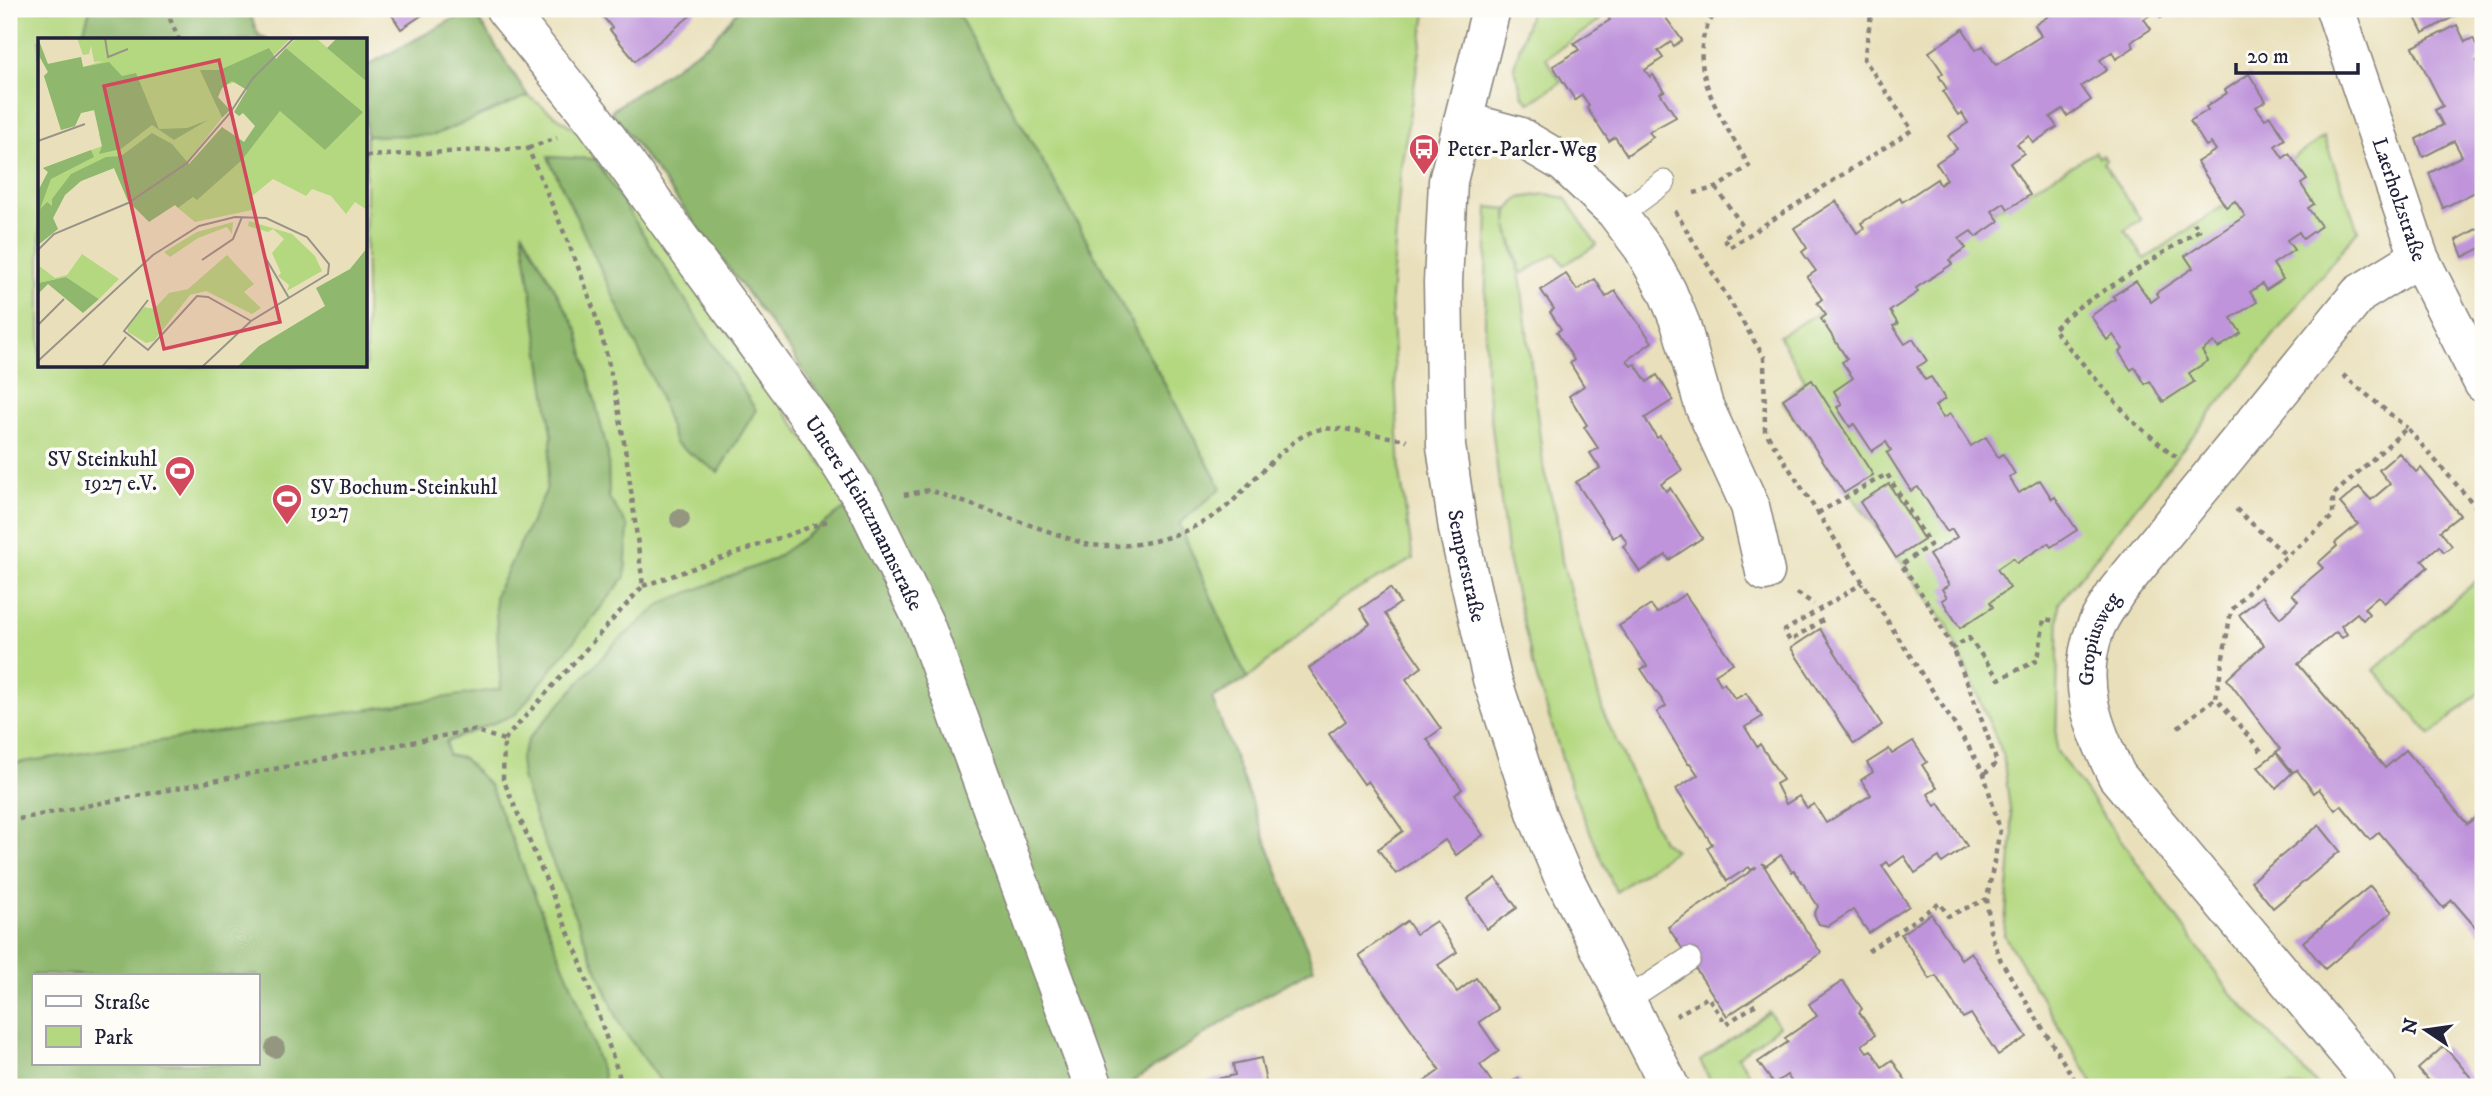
<svg xmlns="http://www.w3.org/2000/svg" width="2492" height="1096" viewBox="0 0 2492 1096" font-family="'IM FELL DW Pica',serif">
<style>
.green{fill:#b4d880;stroke:#6b7d5e;stroke-width:2}
.forest{fill:#8fb86e;stroke:#586d54;stroke-width:2;fill-rule:evenodd}
.building{fill:#bf94db}
.lines{fill:none;stroke-linecap:round;stroke-linejoin:round}
.service-casing{stroke:#86817b;stroke-width:25}
.minor-casing{stroke:#86817b;stroke-width:41}
.path{stroke:#86817b;stroke-width:4.5;stroke-dasharray:5 5;stroke-linecap:butt}
.service{stroke:#fff;stroke-width:23}
.minor{stroke:#fff;stroke-width:38}
.tree{fill:#949680}
.labels{text-anchor:middle;stroke-width:7;stroke-linejoin:round;paint-order:stroke}
.poi-label{font-size:21px;fill:#22223b;stroke:#fdfcf7;text-anchor:start}
.street-label{font-size:21px;fill:#22223b;stroke:#fdfcf7}
.inset-road{fill:none;stroke:#999488;stroke-width:2}
.view{fill:#d1495b;fill-opacity:0.15;stroke:#d1495b;stroke-width:3.5}
.inset-edge{fill:none;stroke:#22223b;stroke-width:3.5}
</style>
<rect width="100%" height="100%" fill="#fdfcf7"/>
<filter id="ink" filterUnits="userSpaceOnUse"><feTurbulence type="fractalNoise" baseFrequency=".0143" numOctaves="2"/><feDisplacementMap in="SourceGraphic" scale="14" xChannelSelector="R" yChannelSelector="G"/><feConvolveMatrix kernelMatrix="1 2 1 2 8 2 1 2 1" color-interpolation-filters="sRGB"/></filter>
<filter id="wash" filterUnits="userSpaceOnUse"><feTurbulence type="fractalNoise" baseFrequency=".00686" numOctaves="4" result="noise"/><feDisplacementMap in="SourceGraphic" scale="28" xChannelSelector="R" yChannelSelector="G"/><feGaussianBlur stdDeviation="1.57" result="paint"/><feColorMatrix in="noise" values="0 0 0 0 0 0 0 0 0 0 0 0 0 0 0 0 0 1.4 0 .05"/><feComposite in="paint" operator="in"/></filter>
<g filter="url(#wash)">
<rect width="100%" height="100%" fill="#e9e0bb"/>
<g class="green">
<polygon points="9,9 231,9 238,40 40,40 40,366 366,366 366,126 431,123 528,96 595,144 836,483 1068,1087 404,1087 257,975 33,975 33,1063 9,1087"/>
<polygon points="955,9 1411,9 1426,13 1401,167 1391,298 1400,473 1413,559 1339,600 1247,679 1179,524 1221,488 1063,197"/>
<polygon points="1531,9 1599,9 1600,20 1546,58 1561,82 1530,103 1523,96 1514,67"/>
<polygon points="2324,137 2358,230 2059,603 2056,750 2230,992 2319,1087 2095,1087 2004,935 2013,834 2003,754 1948,626 1782,401 1805,380 1779,336 2095,152 2099,157 2103,155 2106,160 2103,163 2141,220 2125,230 2145,259"/>
<polygon points="1546,194 1565,198 1597,245 1564,265 1556,253 1522,274 1507,226 1521,282 1544,471 1556,514 1562,561 1603,712 1662,841 1675,850 1616,892 1572,790 1535,672 1508,559 1486,377 1485,318 1488,207 1507,209 1507,223 1508,211 1519,198"/>
<polygon points="2483,575 2483,689 2431,735 2374,670"/>
<polygon points="1769,1012 1779,1026 1738,1057 1758,1087 1714,1087 1700,1061"/>
</g>
<g class="forest">
<polygon points="90,9 248,9 258,34 267,40 81,40"/>
<polygon points="472,9 528,96 434,135 366,136 366,66"/>
<polygon points="739,9 955,9 1063,197 1221,488 1179,524 1247,679 1212,698 1314,968 1256,1001 1124,1087 665,1087 621,1027 540,832 522,778 520,759 529,738 614,644 664,602 772,560 877,486 792,353 611,111 712,41"/>
<polygon points="548,157 595,159 756,410 718,472 675,443 656,387"/>
<path d="M522,230L578,331L608,454L609,498L628,527L625,577L516,714L446,742L448,755L463,758L490,786L579,1003L603,1075V1087H9V764L501,689L495,596L546,491L552,435ZM257,975V1063H33V975Z"/>
</g>
<g id="blocks">
<g class="building">
<polygon points="388,9 431,9 401,29"/>
<polygon points="597,9 694,9 696,11 635,61 610,30 612,28"/>
<polygon points="1611,9 1665,9 1661,11 1682,40 1674,46 1671,42 1658,51 1663,58 1645,70 1650,77 1653,75 1664,91 1660,93 1676,117 1649,132 1653,137 1627,155 1615,137 1609,141 1587,108 1589,105 1582,95 1575,100 1553,66 1579,50 1574,43 1610,20 1605,12"/>
<polygon points="2059,9 2175,9 2161,18 2156,11 2144,19 2151,29 2131,42 2134,47 2116,59 2112,52 2100,60 2107,70 2081,86 2091,100 2067,116 2063,109 2050,117 2057,127 2033,143 2029,136 2017,144 2024,153 2010,163 2030,195 2008,209 2004,203 1992,211 1999,221 1976,237 1971,231 1959,239 1966,248 1949,260 1952,264 1916,288 1918,292 1890,311 1898,324 1893,326 1905,344 1913,339 1927,361 1917,367 1925,380 1931,377 1945,399 1935,406 1943,418 1950,414 1971,446 1986,437 1998,457 2003,454 2015,474 2009,477 2019,493 2040,480 2052,499 2055,497 2077,530 2051,547 2048,543 2017,563 2013,558 1997,569 2010,588 1990,602 1993,607 1960,628 1942,600 1947,597 1942,589 1949,585 1929,555 1957,537 1952,529 1947,532 1918,487 1911,491 1887,453 1891,450 1886,442 1872,451 1854,424 1850,427 1837,407 1842,405 1834,391 1853,378 1842,362 1847,359 1821,319 1826,315 1817,303 1822,299 1807,277 1816,271 1802,252 1807,248 1794,228 1836,201 1857,233 1864,228 1861,223 1900,198 1902,202 1937,179 1940,185 1947,179 1936,163 1957,149 1948,136 1968,123 1962,113 1958,115 1943,92 1947,89 1939,76 1943,73 1929,52 1963,29 1976,50 1983,46 1996,65 2041,36 2035,25"/>
<polygon points="2411,9 2456,9 2459,14 2423,33"/>
<polygon points="2457,25 2465,42 2473,38 2483,58 2477,61 2483,72 2483,198 2479,190 2443,208 2429,173 2462,156 2454,141 2423,157 2416,139 2443,125 2435,110 2443,106 2413,47"/>
<polygon points="2249,74 2266,101 2256,107 2265,119 2270,116 2285,139 2275,146 2283,158 2289,154 2307,180 2301,184 2314,204 2308,208 2321,226 2303,239 2299,232 2287,240 2294,250 2273,264 2283,279 2266,290 2262,284 2250,292 2257,302 2231,318 2241,333 2218,348 2214,342 2202,351 2208,361 2189,373 2194,382 2163,402 2150,381 2145,384 2135,367 2131,370 2119,352 2123,349 2113,335 2107,340 2091,316 2115,299 2113,296 2136,281 2151,302 2158,297 2156,293 2193,268 2185,256 2245,216 2235,201 2226,207 2197,162 2216,150 2211,143 2206,146 2190,121 2208,110 2206,107 2227,93 2225,90"/>
<polygon points="2482,226 2483,247 2463,257 2456,240"/>
<polygon points="1566,274 1577,290 1595,279 1606,297 1615,291 1652,342 1627,360 1631,366 1635,364 1647,382 1657,375 1673,400 1645,418 1657,438 1660,436 1682,470 1661,484 1666,491 1670,488 1702,538 1669,560 1666,555 1640,572 1623,546 1627,543 1621,533 1613,538 1576,482 1600,468 1590,453 1598,448 1584,427 1587,425 1569,396 1584,386 1570,363 1574,360 1557,332 1561,329 1550,312 1554,309 1541,290"/>
<polygon points="1812,380 1873,475 1844,493 1783,399"/>
<polygon points="2399,453 2416,472 2421,468 2460,515 2440,531 2452,546 2444,552 2439,546 2422,560 2428,567 2384,603 2378,596 2364,608 2369,614 2363,620 2357,613 2341,626 2347,634 2342,638 2336,632 2298,664 2385,768 2406,750 2467,824 2477,816 2483,824 2483,936 2452,900 2443,908 2379,832 2370,840 2341,805 2335,810 2319,789 2314,793 2297,770 2293,772 2276,752 2280,749 2227,679 2264,645 2239,615 2262,596 2280,618 2298,601 2292,594 2323,568 2318,563 2337,546 2335,543 2358,524 2340,503 2359,487 2371,500 2390,484 2379,470"/>
<polygon points="1889,484 1924,540 1896,558 1860,502"/>
<polygon points="1390,588 1400,603 1385,614 1422,667 1406,679 1441,729 1427,739 1462,789 1455,795 1483,835 1456,855 1445,840 1396,874 1378,849 1403,831 1368,781 1364,784 1329,734 1346,721 1309,668 1370,624 1360,609"/>
<polygon points="1685,594 1733,663 1715,674 1721,685 1724,683 1735,699 1746,693 1762,717 1745,727 1757,747 1760,744 1783,780 1776,784 1786,804 1799,796 1807,808 1814,804 1826,823 1871,795 1861,780 1873,772 1867,763 1889,749 1892,754 1913,741 1927,762 1922,765 1937,788 1928,794 1935,806 1939,803 1967,846 1942,863 1939,857 1915,873 1904,856 1890,866 1887,862 1882,866 1909,906 1869,933 1853,910 1828,926 1819,924 1814,915 1818,906 1794,870 1792,872 1781,855 1766,866 1762,863 1821,953 1727,1016 1668,927 1757,867 1751,870 1749,867 1727,881 1707,848 1712,844 1676,789 1698,775 1690,763 1688,764 1657,712 1666,706 1641,669 1647,666 1619,626 1651,605 1657,613"/>
<polygon points="1820,629 1882,725 1854,744 1791,648"/>
<polygon points="2276,753 2292,773 2276,788 2258,767"/>
<polygon points="2319,825 2340,851 2273,908 2251,881"/>
<polygon points="1496,878 1517,908 1487,929 1467,899"/>
<polygon points="2370,886 2392,912 2325,969 2303,942"/>
<polygon points="1931,914 1961,959 1971,952 2027,1037 1998,1055 1971,1014 1963,1018 1936,976 1930,979 1901,934"/>
<polygon points="1407,921 1416,934 1436,921 1457,952 1438,965 1457,992 1476,978 1498,1009 1479,1022 1499,1051 1480,1065 1495,1087 1424,1087 1421,1084 1440,1070 1359,955"/>
<polygon points="1843,981 1862,1009 1859,1012 1875,1035 1862,1045 1867,1052 1871,1050 1882,1067 1892,1060 1908,1084 1903,1087 1795,1087 1787,1075 1774,1084 1758,1062 1788,1042 1785,1038 1817,1016 1809,1004"/>
<polygon points="2444,1046 2479,1087 2433,1087 2418,1069"/>
<polygon points="1261,1058 1267,1087 1208,1087 1207,1081 1235,1075 1233,1064"/>
<polygon points="1518,1078 1524,1087 1505,1087"/>
</g>
</g>
</g>
<g filter="url(#ink)">
<use href="#blocks" fill-opacity="0" stroke="#86817b" stroke-width="2"/>
<g class="lines">
<g class="service-casing">
<g id="service">
<polyline points="1618,216 1664,182"/>
<polyline points="1625,1001 1689,959"/>
</g>
</g>
<g class="minor-casing">
<g id="minor">
<path id="s1" d="M505,9L595,121L820,432L867,506L925,625L1094,1087"/>
<path id="s2" d="M1491,9L1448,181L1443,282L1446,446L1458,529L1492,679L1537,815L1562,874L1670,1087"/>
<path id="s3" d="M2335,9L2419,257L2483,383"/>
<polyline points="1463,121 1518,136 1564,163 1615,211 1643,248 1667,291 1681,325 1704,406 1750,506 1765,572"/>
<path id="s4" d="M2377,1087L2117,776C2093,728 2075,683 2095,629C2100,616 2110,603 2117,591L2359,294L2419,257"/>
</g>
</g>
<g class="path">
<polyline points="166,9 179,40"/>
<polyline points="528,148 557,138"/>
<path d="M366,156L528,148C549,199 573,250 591,302C622,393 631,492 643,586L504,740L503,779L578,955L619,1075L620,1087"/>
<polyline points="1716,188 1742,225 1723,238 1730,247 1912,130 1864,59 1872,9"/>
<path d="M1694,193L1716,188L1749,166C1729,129 1694,84 1703,39C1705,28 1712,18 1717,9"/>
<polyline points="1675,211 1764,357 1765,431 1967,744 1984,774 2000,830 1987,899 1990,930 2001,961 2079,1087"/>
<polyline points="2343,375 2407,428"/>
<polyline points="2176,457 2132,421 2053,329 2074,310 2199,230 2194,223"/>
<path d="M904,495L929,490L1085,544C1135,552 1192,536 1231,503C1241,493 1251,482 1261,472C1278,456 1297,433 1322,429C1343,426 1384,437 1407,440"/>
<polyline points="2236,509 2287,556"/>
<path d="M1818,513L1887,474L1930,545L1901,565C1947,623 1973,694 1997,763L1984,774"/>
<polyline points="643,586 830,520"/>
<polyline points="1797,593 1814,604"/>
<polyline points="1823,620 1790,641 1784,631 1863,583"/>
<polyline points="1951,649 1969,638 1999,679 2038,660 2044,619 2057,621"/>
<polyline points="2178,727 2216,698"/>
<polyline points="2261,751 2216,698 2231,611 2256,583 2333,516 2333,495 2407,428 2483,515"/>
<polyline points="9,821 473,730 504,740"/>
<polyline points="1868,951 1940,903 1948,916 1987,899"/>
<polyline points="1676,1016 1708,997 1726,1024 1758,1003"/>
</g>
<use href="#service" class="service"/>
<use href="#minor" class="minor"/>
</g>
<g class="tree">
<circle cx="680" cy="519" r="10"/>
<circle cx="275" cy="1048" r="10"/>
</g>
</g>
<defs>
<g id="bus-pin" transform="scale(1.575)"><path d="M0 17L-7.5 6A9.5 9.5 0 1 1 7.5 6Z" fill="#d1495b" stroke="#fdfcf7"/><path d="M-5-6H5V4H4V6H2V4H-2V6H-4V4H-5ZM-3.5-4V0h7V-4ZM-3.5 1.2v1.5H-2V1.2ZM2 1.2v1.5H3.5V1.2Z" fill="#fff"/></g>
<g id="stadium-pin" transform="scale(1.575)"><path d="M0 17L-7.5 6A9.5 9.5 0 1 1 7.5 6Z" fill="#d1495b" stroke="#fdfcf7"/><path d="M0-5a6.5 5 0 1 0 0 10a6.5 5 0 1 0 0-10ZM-3.5-1.8h7v3.6h-7Z" fill="#fff"/></g>
</defs>
<g fill-rule="evenodd">
<use href="#bus-pin" x="1424" y="149"/>
<use href="#stadium-pin" x="180" y="471"/>
<use href="#stadium-pin" x="287" y="499"/>
</g>
<g class="labels">
<g class="poi-label">
<text x="1447" y="156">Peter-Parler-Weg</text>
<text x="157" y="466" text-anchor="end">SV Steinkuhl<tspan x="157" dy="24">1927 e.V.</tspan></text>
<text x="310" y="494">SV Bochum-Steinkuhl<tspan x="310" dy="24">1927</tspan></text>
</g>
<g class="street-label">
<text dy="7" stroke="none"><textPath href="#s3" startOffset="201">Laerholzstraße</textPath></text>
<text dy="7" stroke="none"><textPath href="#s1" startOffset="620">Untere Heintzmannstraße</textPath></text>
<text dy="7" stroke="none"><textPath href="#s2" startOffset="564">Semperstraße</textPath></text>
<text dy="7" stroke="none"><textPath href="#s4" startOffset="550">Gropiusweg</textPath></text>
</g>
</g>
<g transform="translate(38 38)">
<rect width="329" height="329" fill="#e9e0bb"/>
<path d="M0,0L9,26L43,19L45,29L65,23L56,24L53,8L51,16L45,17L39,0H253L215,38L179,50V70L184,80L151,122L90,163L76,130L43,143L27,157L15,180L20,191L0,207V153L10,134L5,130L64,108L61,96L81,89L56,72L43,75L37,88L23,92L6,38L10,34L0,15ZM259,0H278L329,44V172L317,164L308,176L293,158L274,151L268,158L235,141L214,158V172L157,184L140,170L204,122L242,73L325,74L248,10ZM211,183L254,196L277,218L284,233L249,253L251,247L240,238L243,235L234,215L246,201L235,191L230,194L210,188ZM195,184L194,196L189,189L160,200L132,219L126,214L159,194ZM44,216L81,241L61,261L28,239L0,245V227L17,240L29,237ZM189,217L216,246L206,254L223,270L214,276L168,253L152,257L116,303L108,305L90,294L89,289L106,269L116,271L131,255L150,251Z" fill="#b4d880"/>
<path d="M0,0L10,26L43,19L45,29L71,24L84,38L98,35L121,91L149,90L170,82L136,102L114,87L83,111L61,116L64,108L56,72L43,75L37,88L23,92L6,38L10,34L0,16ZM299,0H329V44L289,10ZM231,10L238,21L248,10L325,74L287,112L242,73L204,122L159,162L155,159L140,170L137,167L111,184L90,163L76,130L43,143L27,157L15,180L20,191L0,207V153L10,134L5,130L53,112L56,119L13,141L2,171L9,164L14,168V161L33,136L68,119L83,118L114,95L134,106L151,126L184,89L206,104L217,88L205,75L201,78L196,74L209,52L194,43L184,50L180,59L192,72L184,80L162,32H182ZM329,210V329H199L221,308L287,268L278,250L312,231ZM28,239L61,261L45,275L10,246L0,256V245Z" fill="#8fb86e"/>
<path class="inset-road" d="M67,0L70,19L90,11M0,103L47,86M0,212L16,196L90,165L149,125L192,75L215,40L256,0M227,219L251,260M164,222L195,201L204,179M110,262L86,293L110,312L159,258L170,259L213,283M0,287L26,261M0,323L115,217L161,188L197,179L228,180L269,199L291,226L290,236L213,283L164,329M64,329L88,299"/>
<path class="view" d="M181,22L242,284L126,311L66,48Z"/>
<rect width="329" height="329" class="inset-edge"/>
</g>
<rect width="2492" height="1096" fill="none" stroke="#fdfcf7" stroke-width="35"/>
<rect x="32" y="974" width="228" height="91" fill="#fdfcf7" stroke="#a5a5ac" stroke-width="2"/>
<rect x="46" y="996" width="35" height="10" fill="#ffffff" stroke="#a5a5ac" stroke-width="2"/>
<text x="94" y="1009" font-size="21" fill="#22223b">Straße</text>
<rect x="46" y="1026" width="35" height="21" fill="#b4d880" stroke="#a5a5ac" stroke-width="2"/>
<text x="94" y="1044" font-size="21" fill="#22223b">Park</text>
<g transform="translate(2426 1030) rotate(283)" stroke="#fdfcf7" stroke-width="5" paint-order="stroke">
<path d="M0-5L12 26L0 18L-12 26Z" fill="#22223b"/>
<text y="-10" font-size="19" font-weight="bold" text-anchor="middle" fill="#22223b">N</text>
</g>
<path d="M2236 63v10h122v-10" fill="none" stroke="#22223b" stroke-width="3.5"/>
<text x="2247" y="63" font-size="21" fill="#22223b" stroke="#fdfcf7" stroke-width="5" paint-order="stroke">20 m</text>
</svg>
